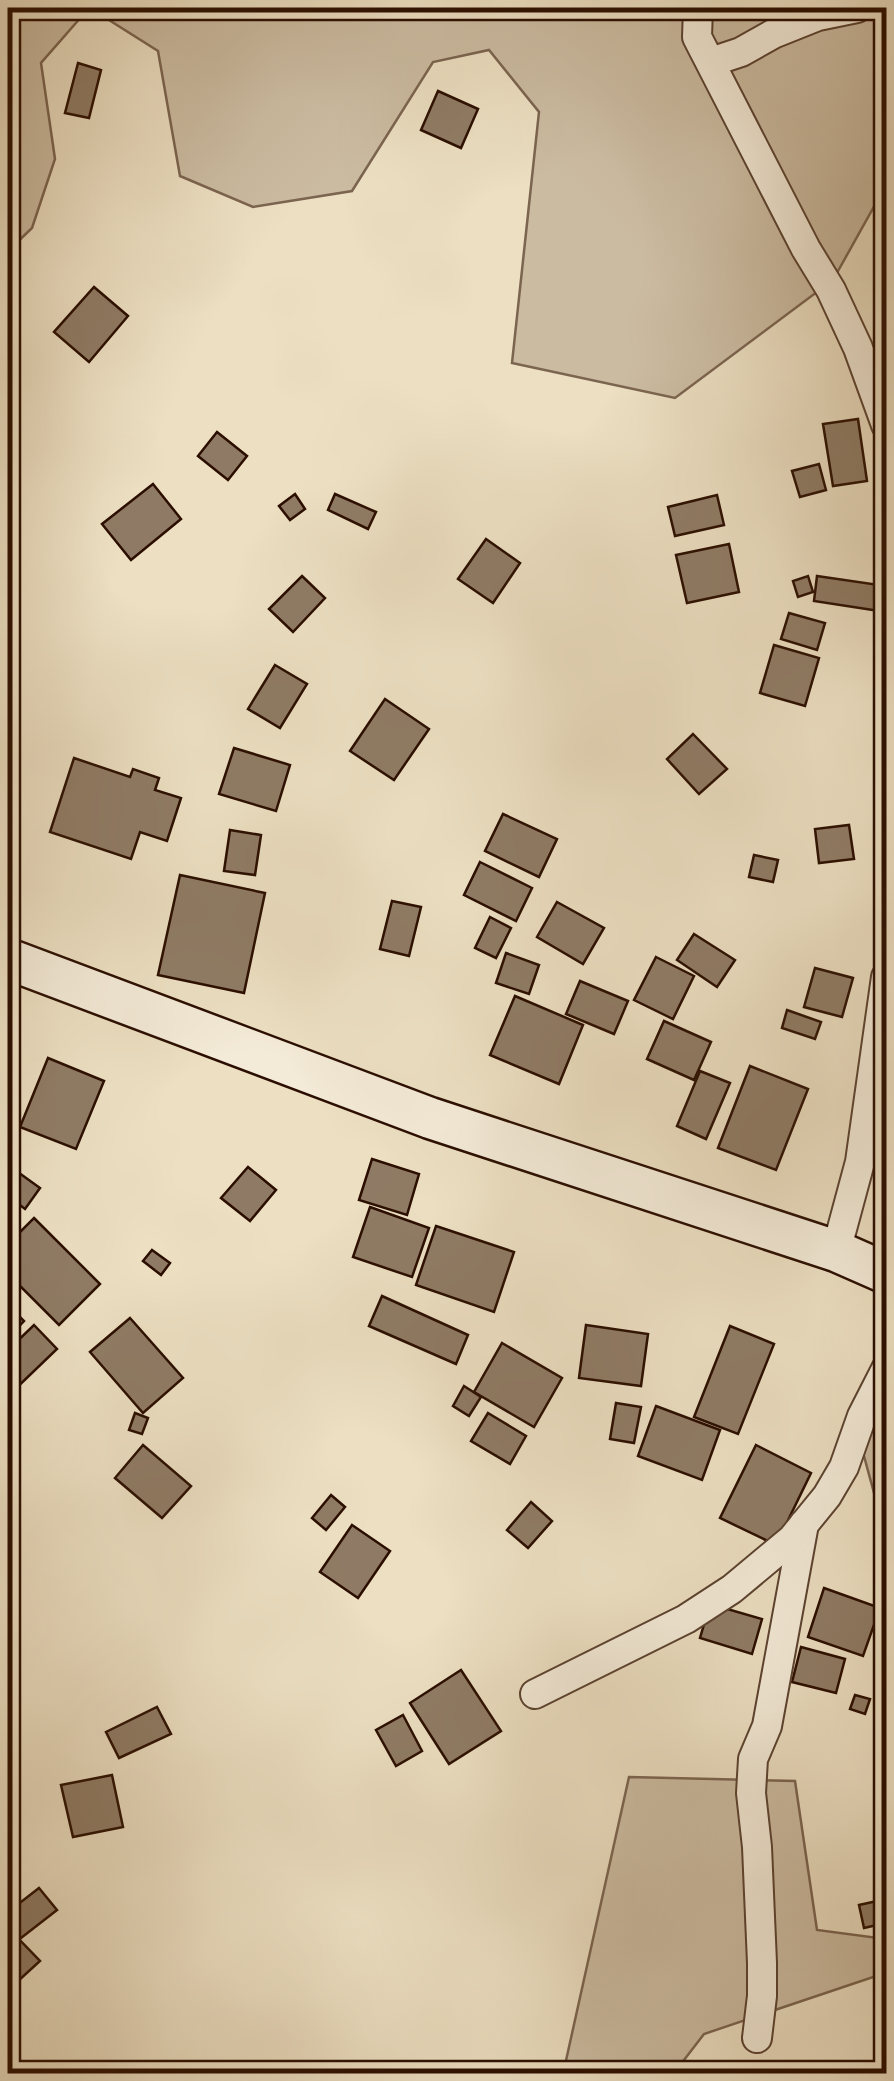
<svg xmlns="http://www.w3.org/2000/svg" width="894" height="2081" viewBox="0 0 894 2081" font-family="'IM FELL Great Primer',serif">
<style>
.green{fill:#cbbba1;stroke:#7b6450;stroke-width:2.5}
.building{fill:#8f7b65;stroke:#2b0e00;stroke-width:2.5}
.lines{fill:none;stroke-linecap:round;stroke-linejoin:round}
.street-casing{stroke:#5b4230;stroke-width:32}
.secondary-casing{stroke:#2b0e00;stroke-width:45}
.street{stroke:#f3ead7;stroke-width:28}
.secondary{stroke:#f3ead7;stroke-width:40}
</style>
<rect width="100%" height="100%" fill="#ecdfc2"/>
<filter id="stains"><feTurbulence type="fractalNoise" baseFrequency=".002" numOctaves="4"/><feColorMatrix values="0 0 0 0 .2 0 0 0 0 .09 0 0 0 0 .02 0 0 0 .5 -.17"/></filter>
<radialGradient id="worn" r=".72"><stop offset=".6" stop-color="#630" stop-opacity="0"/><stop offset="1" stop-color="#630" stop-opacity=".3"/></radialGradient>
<g class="green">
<polygon points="8,8 89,8 41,63 55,159 32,228 8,251"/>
<polygon points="90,8 886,8 886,185 833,280 675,398 512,363 539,112 489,50 433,62 352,191 253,207 180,176 158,51"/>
<polygon points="886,1415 886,1537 858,1434"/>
<polygon points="629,1777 795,1781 817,1930 886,1939 886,1977 876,1976 704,2034 674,2073 563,2074"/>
</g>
<g class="building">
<polygon points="78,63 101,70 89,118 65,113"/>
<polygon points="438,91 478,109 461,148 421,130"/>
<polygon points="94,287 128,316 89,362 54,332"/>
<polygon points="858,419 867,481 833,486 823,424"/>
<polygon points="217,432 247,456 228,480 198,456"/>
<polygon points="819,464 826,490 800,497 792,471"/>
<polygon points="153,484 181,519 131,560 102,524"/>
<polygon points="295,494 305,509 290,520 279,506"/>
<polygon points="335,494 376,512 368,529 328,510"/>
<polygon points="717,495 724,525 675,536 668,507"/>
<polygon points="486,539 520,563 493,603 458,579"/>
<polygon points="729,544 739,592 687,603 676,555"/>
<polygon points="302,576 325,598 293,632 269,609"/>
<polygon points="808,576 813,592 798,597 793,581"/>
<polygon points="817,576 886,586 886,612 814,601"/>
<polygon points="789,613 825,623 817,650 781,639"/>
<polygon points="774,645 819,658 805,706 760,693"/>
<polygon points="275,665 307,684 280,728 248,709"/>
<polygon points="385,699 429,729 394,780 350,751"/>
<polygon points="693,734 727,769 699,794 667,759"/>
<polygon points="234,748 290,765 276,811 219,794"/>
<polygon points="74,758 130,777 133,769 159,778 155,790 181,798 167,841 140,832 131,859 50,832"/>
<polygon points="503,814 557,839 539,877 485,851"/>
<polygon points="849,825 854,859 819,863 815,829"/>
<polygon points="230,830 261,835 255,875 224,871"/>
<polygon points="754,855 778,860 773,882 749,877"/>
<polygon points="480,862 532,888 516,921 464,895"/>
<polygon points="180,875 265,893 244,993 158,975"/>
<polygon points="392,901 421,907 409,956 380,949"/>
<polygon points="557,902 604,928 583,964 537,937"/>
<polygon points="490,917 511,928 496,958 475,948"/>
<polygon points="694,934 735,960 717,987 677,960"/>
<polygon points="506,953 539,965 529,994 496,983"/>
<polygon points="656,957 694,976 673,1019 634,1000"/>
<polygon points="815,968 853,978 842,1017 804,1007"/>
<polygon points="580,981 628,1001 614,1034 566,1014"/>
<polygon points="515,996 583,1025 559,1084 490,1055"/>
<polygon points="787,1010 821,1022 815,1039 782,1028"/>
<polygon points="664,1021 711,1042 694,1080 647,1059"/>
<polygon points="48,1058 104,1081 76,1149 20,1127"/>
<polygon points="750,1066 808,1089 776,1170 718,1148"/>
<polygon points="700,1071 730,1083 706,1139 677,1126"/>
<polygon points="372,1159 419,1174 407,1215 359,1200"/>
<polygon points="248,1167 276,1190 250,1221 221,1198"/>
<polygon points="15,1170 40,1188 25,1209 8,1196 8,1180"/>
<polygon points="370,1207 429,1228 412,1277 353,1257"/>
<polygon points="34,1218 100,1284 59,1325 8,1274 8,1244"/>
<polygon points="436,1226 514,1252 494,1312 416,1285"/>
<polygon points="152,1250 170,1263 161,1275 143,1261"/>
<polygon points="382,1296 468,1335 456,1364 369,1326"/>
<polygon points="8,1305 24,1321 8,1338"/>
<polygon points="130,1318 183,1378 143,1413 90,1352"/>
<polygon points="34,1325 57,1349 8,1396 8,1350"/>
<polygon points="586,1325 648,1334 641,1386 579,1378"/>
<polygon points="730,1326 774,1344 738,1434 694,1417"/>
<polygon points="502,1343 562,1378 534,1427 474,1392"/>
<polygon points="464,1386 481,1397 469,1416 453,1406"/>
<polygon points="616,1403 641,1407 634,1443 610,1439"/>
<polygon points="656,1406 720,1430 702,1480 638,1456"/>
<polygon points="135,1413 148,1418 142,1434 129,1430"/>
<polygon points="488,1413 526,1436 510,1464 471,1441"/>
<polygon points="143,1445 191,1486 162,1518 115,1478"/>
<polygon points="756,1445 811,1473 776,1545 720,1518"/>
<polygon points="331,1495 345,1507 326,1530 312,1518"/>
<polygon points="531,1502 552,1521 528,1548 507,1530"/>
<polygon points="352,1525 390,1551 358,1598 320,1572"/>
<polygon points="824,1588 880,1608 863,1656 808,1637"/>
<polygon points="710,1604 762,1619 752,1654 700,1638"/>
<polygon points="801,1647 845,1659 836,1693 792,1682"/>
<polygon points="461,1670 501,1731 449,1764 410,1703"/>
<polygon points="855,1695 870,1699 865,1714 850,1709"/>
<polygon points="157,1707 171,1734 119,1758 106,1732"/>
<polygon points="403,1715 422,1751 396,1766 376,1730"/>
<polygon points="112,1775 123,1827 73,1837 61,1785"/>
<polygon points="39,1888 57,1910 21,1938 8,1921 8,1912"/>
<polygon points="886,1899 886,1923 864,1928 859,1905"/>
<polygon points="14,1934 40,1961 17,1982 8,1972 8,1940"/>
</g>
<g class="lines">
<g class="street-casing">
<g id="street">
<polyline points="698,8 697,37 806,249 831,290 858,348 886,425"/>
<polyline points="711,62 741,52 773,34 818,16 857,8"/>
<polyline points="836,1251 860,1162 886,977"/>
<polyline points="535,1694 686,1619 732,1589 792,1539 827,1496 844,1467 862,1416 886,1369"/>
<polyline points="757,2038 762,1996 762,1963 757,1847 751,1793 753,1759 767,1726 804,1524"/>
</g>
</g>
<g class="secondary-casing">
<polyline id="secondary" points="8,959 430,1118 836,1251 886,1273"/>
</g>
<use href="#street" class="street"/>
<use href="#secondary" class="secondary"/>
</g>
<rect width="894" height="2081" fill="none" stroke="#ecdfc2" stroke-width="40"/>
<rect x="10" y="10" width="874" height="2061" fill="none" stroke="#2b0e00" stroke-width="5"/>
<rect x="20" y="20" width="854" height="2041" fill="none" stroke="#2b0e00" stroke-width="2.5"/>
<rect width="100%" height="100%" filter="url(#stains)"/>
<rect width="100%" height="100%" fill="url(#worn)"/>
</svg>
